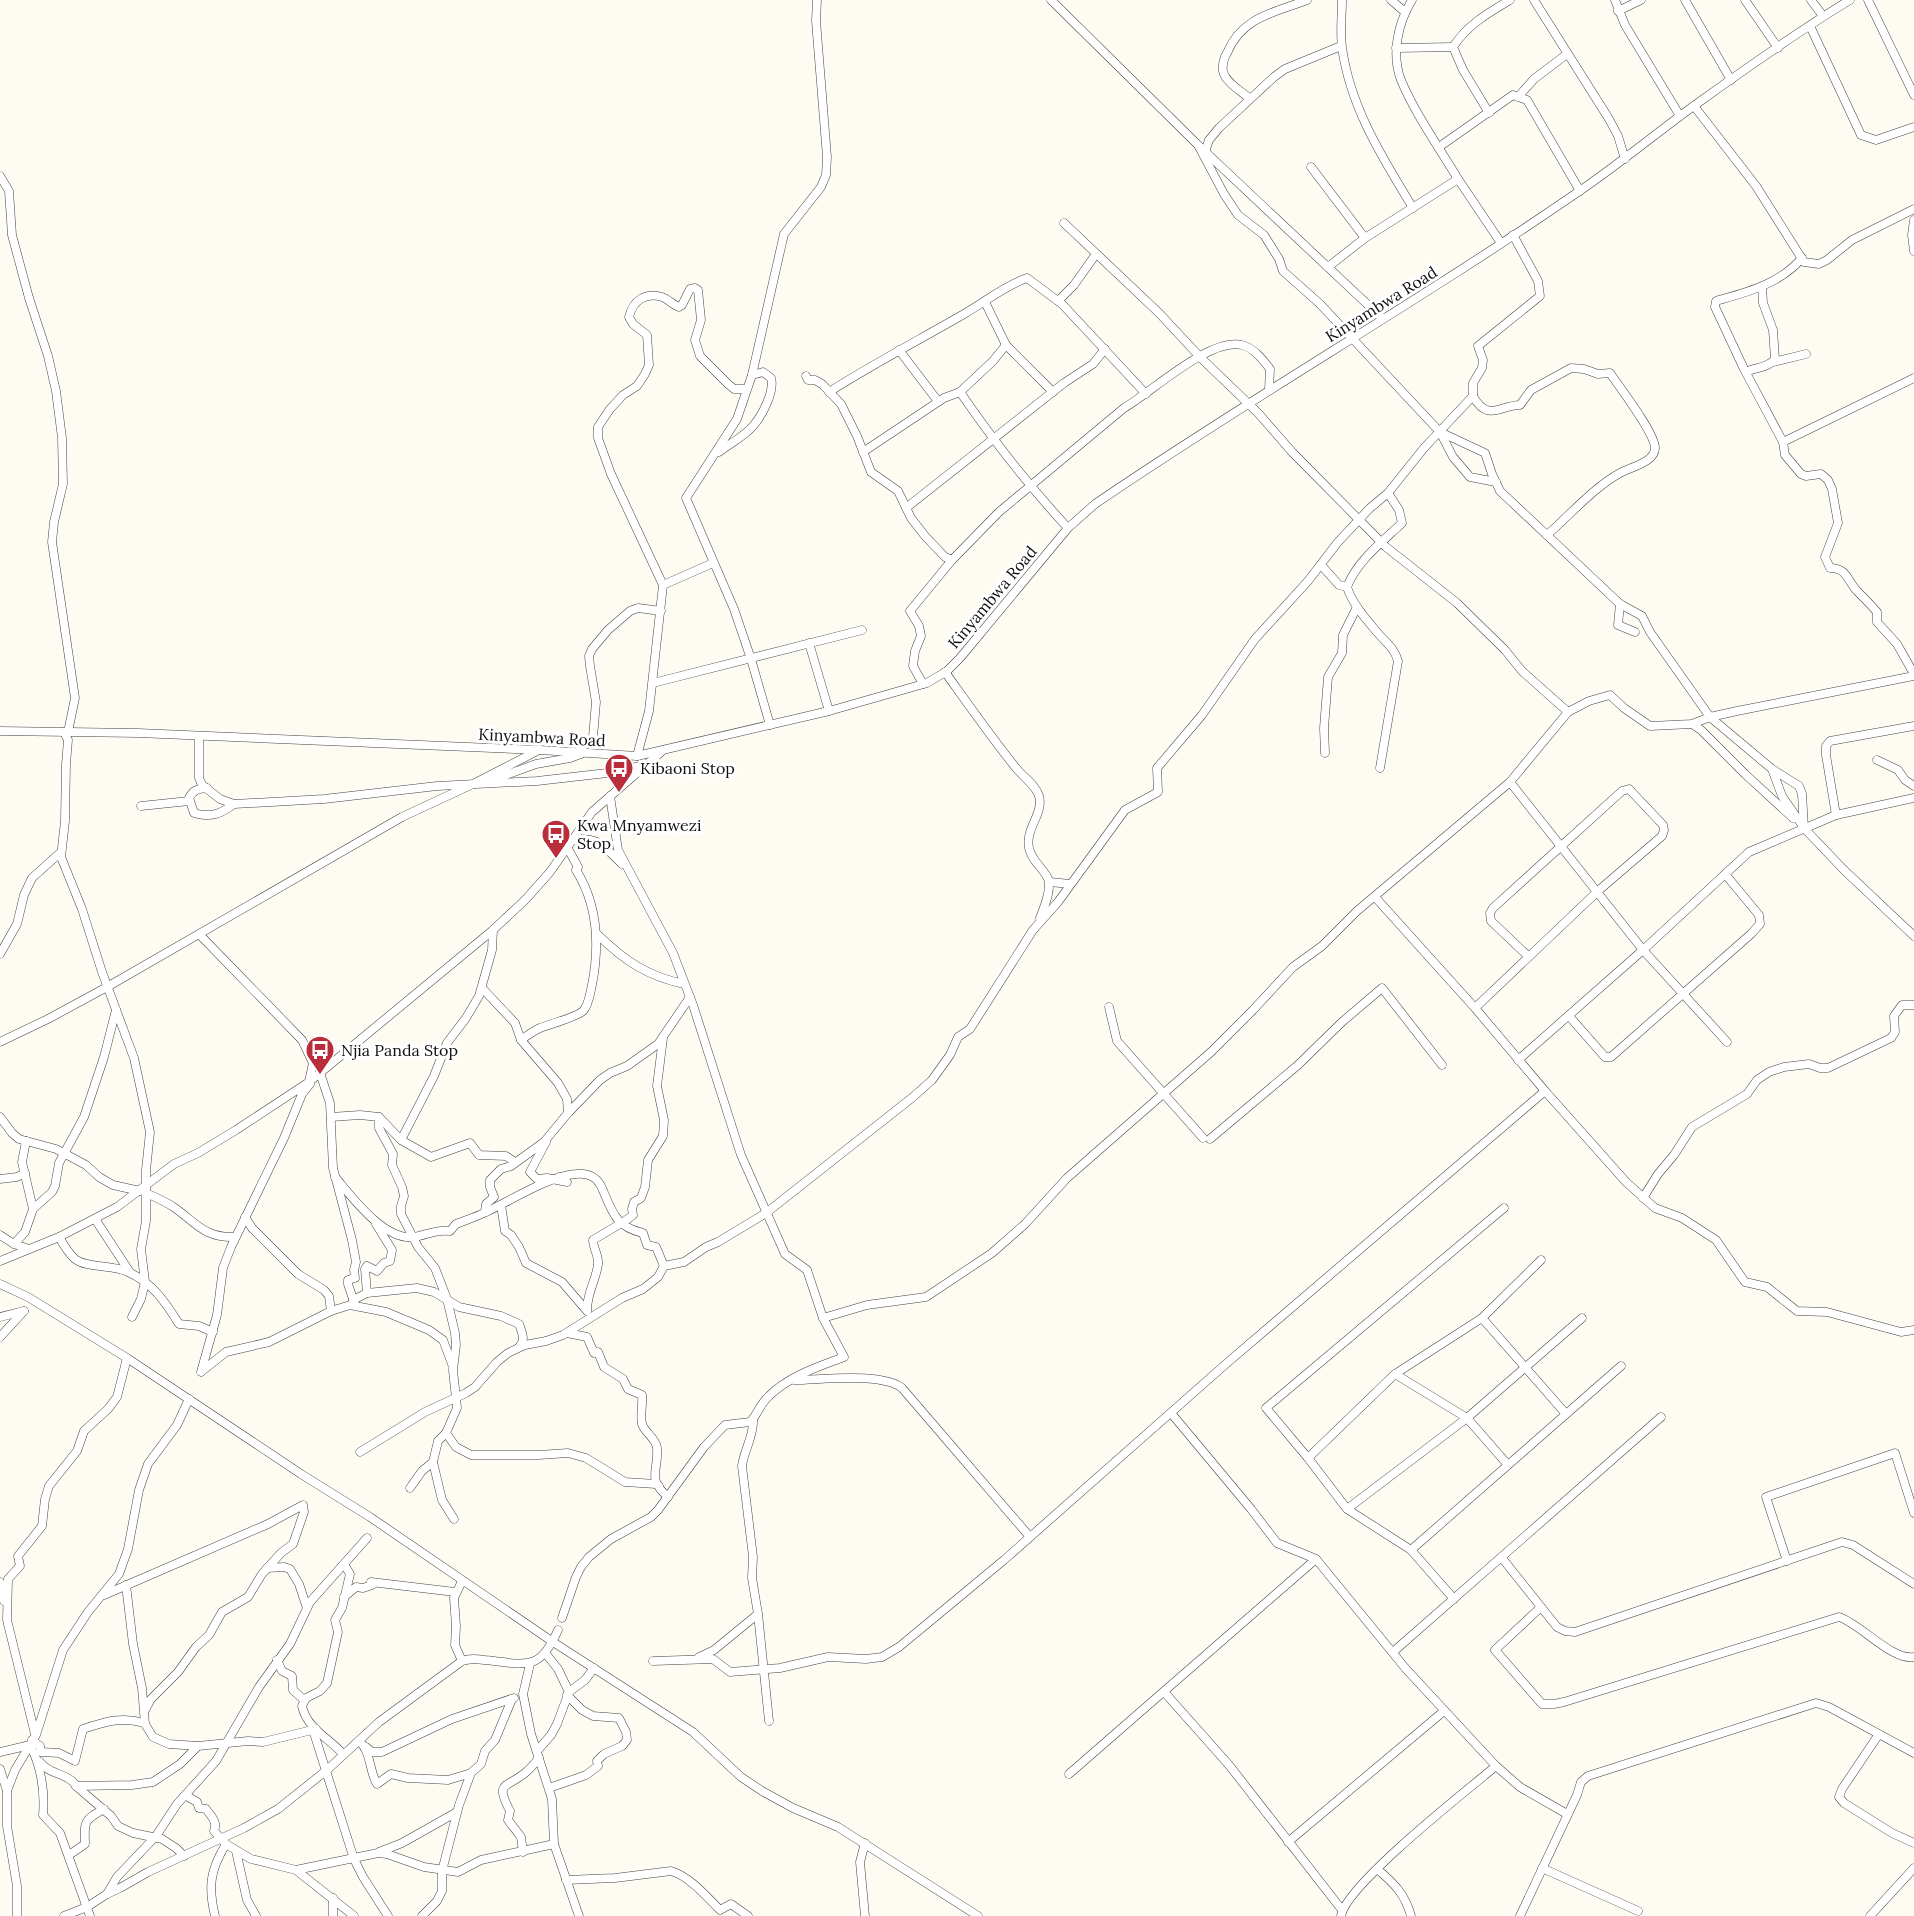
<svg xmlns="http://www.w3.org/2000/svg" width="1914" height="1916" viewBox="0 0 1914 1916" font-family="Lora,serif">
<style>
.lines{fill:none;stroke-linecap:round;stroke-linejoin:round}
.minor-casing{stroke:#424242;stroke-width:9}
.minor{stroke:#fff;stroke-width:8}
.labels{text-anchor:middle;stroke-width:6;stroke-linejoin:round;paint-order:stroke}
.street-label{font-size:16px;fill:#0f0f0f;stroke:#fff}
.poi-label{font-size:16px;fill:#0f0f0f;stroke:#fff;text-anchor:start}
</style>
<rect width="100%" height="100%" fill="#fefbf3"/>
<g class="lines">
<g class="minor-casing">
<g id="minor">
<polyline points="1051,0 1198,145 1383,319"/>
<path d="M1342,0C1342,15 1340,32 1342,47C1350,107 1382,157 1413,208"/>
<polyline points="1391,0 1405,12"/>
<polyline points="1534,0 1609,119 1618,136 1625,159"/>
<polyline points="1615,0 1625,25 1680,116"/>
<polyline points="1685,0 1731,80"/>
<polyline points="1745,0 1778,48"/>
<polyline points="1811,0 1823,16"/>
<polyline points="1868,0 1914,95"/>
<polyline points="1618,11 1641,0"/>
<polyline points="1810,26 1861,135 1876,140 1914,127"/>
<polyline points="1396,48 1453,47"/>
<polyline points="1518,97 1534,79 1567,54"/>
<path d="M1249,98C1241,91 1225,82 1223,71C1222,66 1224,57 1227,53C1242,17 1273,13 1307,0"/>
<polyline points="1694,106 1756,186 1804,262 1819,264 1827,260 1852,240 1914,209"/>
<path d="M1489,113L1463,70L1453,47C1467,25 1488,13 1510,0"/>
<polyline points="1198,145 1224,194 1238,215 1264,235 1279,259 1283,271 1320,304 1440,432 1485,453 1492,474 1500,491 1620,604 1642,616 1650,632 1710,717 1772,769 1799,786 1802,794 1804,828 1782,796 1772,769"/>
<polyline points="1439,147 1513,95 1527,100 1580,191"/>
<polyline points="1205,152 1209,140 1219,128 1274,77 1285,69 1341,46"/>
<polyline points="1311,167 1365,238 1328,267"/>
<polyline points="0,176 9,191 12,235 29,298 48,356 56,391 62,438 63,484 54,522 52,542 75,698 68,732"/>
<polyline points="1458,179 1501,243"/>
<polyline points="1914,220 1912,235 1914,251"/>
<polyline points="1064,223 1159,313 1200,357 1258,413 1293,453 1386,547 1457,603 1505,650 1522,671 1568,712"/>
<path d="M1365,238L1458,179C1440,149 1414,112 1401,80C1391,54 1398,23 1412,0"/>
<path d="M1802,258C1780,284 1747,292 1716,301L1715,307L1744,369L1783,442L1914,378"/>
<polyline points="1058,301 1074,285 1096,254"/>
<polyline points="985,302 1006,345 1053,392"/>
<polyline points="899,350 937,400"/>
<polyline points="1773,362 1806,354"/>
<path d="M1746,372C1756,367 1768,368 1775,359L1773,330L1763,303L1762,287"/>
<polyline points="806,376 808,380 815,380 822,384 841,404 857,436 871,472 898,491 911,518 925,536 945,557 952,560"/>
<path d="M829,392C873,364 919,340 964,314C985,302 1004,286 1027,278L1062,304L1146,394"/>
<path d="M960,392C993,440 1028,485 1068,528"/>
<path d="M1473,396C1488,423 1500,405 1520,405L1531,390L1571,368L1584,369L1598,374L1610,373C1620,388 1655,433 1655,448C1655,462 1631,467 1620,473C1593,488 1571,514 1547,535"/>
<polyline points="1440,432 1453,457 1470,477 1496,482"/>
<path d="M1783,442L1785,455L1801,474L1806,476L1821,474L1828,480L1832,489L1838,523L1825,557L1830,568C1847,568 1847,580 1857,591C1864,598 1871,605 1877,612V622L1897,644L1914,674"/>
<path d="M719,452C729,444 745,436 753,426C762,416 775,391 771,378L763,372L752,375"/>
<polyline points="863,452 944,398 960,392 993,361 1006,345"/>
<polyline points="906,508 1064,383 1093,364 1105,349"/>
<polyline points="1321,565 1339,585 1347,587"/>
<polyline points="663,585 713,563"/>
<polyline points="1620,604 1618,625 1635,632"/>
<polyline points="809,643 829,711"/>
<path d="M945,672C968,704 991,737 1016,768C1023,777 1036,785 1039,796C1044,814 1025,828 1029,848C1032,861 1040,865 1046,875C1054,885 1044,908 1040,918"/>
<polyline points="653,683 862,630"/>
<path d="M923,684L913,666L915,651L921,636L919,626L910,611L952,560L999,512L1124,408C1152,392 1210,337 1242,345C1254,348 1263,360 1270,369L1269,390"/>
<polyline points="1692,724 1701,730 1745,774 1793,818"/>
<polyline points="770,725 751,659 734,609 686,498 737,419 752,375 784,234 821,187 826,175 827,157 816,21 817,0"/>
<path d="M0,731L138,733L540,750L637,756L829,711L927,683L947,671L960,658L1068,528L1095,504C1253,396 1420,301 1578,192C1618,165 1655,134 1695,105C1745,69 1797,32 1850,0"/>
<polyline points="64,732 68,740 66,764 65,821 61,857 82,909 102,972 134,1058 150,1132 146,1170 146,1221 141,1249 145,1282 141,1299 132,1317"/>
<polyline points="199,736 199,778 202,785 220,799 234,804 324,799 437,786 537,781 616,772 643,765"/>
<polyline points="578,752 593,737 596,702 590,666 589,656 592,649 608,630 630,611 638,608 661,611"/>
<polyline points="1325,753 1324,728 1328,677 1342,653 1343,635 1357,607"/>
<path d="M637,756L649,711L663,585L611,474L598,438V427L610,409L623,395L637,386L645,374L649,365L647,335L633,324L629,317C633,300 646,292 662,297C668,299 673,305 679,307L682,305L690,289L695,288L698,290L701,320L695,340L700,356L728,384L734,389H746"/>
<polyline points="1877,760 1898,770 1905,780 1914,786"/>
<path d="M1380,768L1398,661C1394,647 1385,642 1376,631C1365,618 1352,603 1347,587C1357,561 1382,542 1402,523L1399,510L1388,493"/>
<polyline points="492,780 536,764 570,758 581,754"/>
<polyline points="1510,782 1643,950 1727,1042"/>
<path d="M207,788C197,789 193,790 189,798L194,813C210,818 221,814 234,804"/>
<polyline points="141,806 189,801"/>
<polyline points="1836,815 1826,755 1826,746 1830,741 1914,726"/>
<polyline points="1802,826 1844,870 1914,936"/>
<path d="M571,841C597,834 604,847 622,864"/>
<polyline points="1050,882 1070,884"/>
<polyline points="1375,897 1475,1008 1545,1091 1626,1182 1655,1208 1682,1218 1716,1240 1745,1282 1767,1287 1797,1311 1827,1312 1901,1332 1914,1330"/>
<polyline points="199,934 302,1040 313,1063 309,1082"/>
<path d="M598,935C625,961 647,976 684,984"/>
<polyline points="0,954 17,924 24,895 32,878 61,852"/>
<polyline points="482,988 515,1023 521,1040 558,1083 567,1099 568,1113"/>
<polyline points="1109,1007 1117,1041 1203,1138"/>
<polyline points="1475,1008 1598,891 1662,836 1664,830 1663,825 1629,789 1622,791 1493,908 1490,913 1491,921 1528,956"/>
<polyline points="1569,1016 1605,1057 1611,1057 1751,934 1760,924 1759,915 1725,874"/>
<path d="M521,1040C527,1036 533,1031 540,1028C550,1024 577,1017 583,1011C589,1005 590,993 592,985C600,944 598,905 576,870L578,867L567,847"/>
<polyline points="0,1042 48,1019 107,987 402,817 475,783 539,750"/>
<polyline points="1518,1060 1643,950 1749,852 1836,815 1914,798"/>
<polyline points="320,1073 330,1103 333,1168 352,1240 356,1262 354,1270 355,1278 348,1280 348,1284 355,1305"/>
<polyline points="0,1117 12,1133 19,1139 56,1149 86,1165 99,1177 113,1185 140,1191"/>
<polyline points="331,1117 360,1115 379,1117 379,1128 393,1154 392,1165 402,1187 404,1196 401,1206 401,1214 418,1247 435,1268 447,1299 455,1333 456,1345 453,1370 457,1408 446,1433 438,1441 433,1462 422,1471 410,1488"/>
<polyline points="379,1117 401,1140 431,1157 470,1143 479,1155 506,1156 515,1162"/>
<polyline points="1210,1139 1298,1065 1342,1022 1382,988 1442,1065"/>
<polyline points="401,1140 434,1076 447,1043 466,1018 479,996 492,950 493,930"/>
<polyline points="26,1141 22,1162 33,1209"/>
<polyline points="546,1142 530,1172 537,1179 547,1178 567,1182 559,1177"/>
<path d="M335,1177C352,1197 384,1241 414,1237C427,1235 436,1229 450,1231L456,1224C466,1220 476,1217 486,1212C510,1201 551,1175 576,1174C589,1173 597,1177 602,1188C612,1212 616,1227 643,1233L647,1245L656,1247L664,1266"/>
<polyline points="0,1179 17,1177 25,1173"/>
<path d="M146,1193C155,1197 164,1201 172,1206C196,1222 203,1238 235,1237"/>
<polyline points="1643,1198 1658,1174 1674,1155 1692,1127 1747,1094 1757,1080 1769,1072 1784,1067 1809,1064 1820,1068 1828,1068 1891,1038 1895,1032 1894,1016 1902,1005 1914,1005"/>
<polyline points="501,1205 505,1231 511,1235 519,1247 526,1263 562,1282 587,1311"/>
<polyline points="485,1212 486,1204 494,1197 490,1187 490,1180 501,1169 511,1166 544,1142 568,1113 600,1080 610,1073 627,1066 658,1044 690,997"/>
<polyline points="245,1217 252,1228 298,1274 324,1290 329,1296 331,1311"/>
<polyline points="95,1219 129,1271"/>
<polyline points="0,1235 14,1244 29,1249"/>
<path d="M59,1237C63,1244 68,1253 75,1259C86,1268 114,1265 128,1272C152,1282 166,1303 179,1324L199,1326L213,1332"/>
<polyline points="14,1244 25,1232 33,1209 52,1192 55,1186 59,1163 84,1117 104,1057 116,1010"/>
<polyline points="0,1261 59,1237 117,1207 174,1164 198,1153 236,1130 309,1082 493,930 526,899 550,872 592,812 661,752"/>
<polyline points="0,1284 28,1297 127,1358 301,1474 370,1517 553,1642 693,1732 741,1777 762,1791 793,1808 838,1827 978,1916"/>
<polyline points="367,1293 365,1269 367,1266 377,1271 384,1263 390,1261 392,1250 376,1224"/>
<path d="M353,1300L367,1293L417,1288L434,1292L459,1307L501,1316L519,1324C522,1332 526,1341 519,1347"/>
<path d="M587,1310C587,1292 596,1281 598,1264C599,1256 593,1248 593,1240L625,1221L633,1215L632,1209L634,1202L641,1198L645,1187L648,1160L663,1136L664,1120L657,1086L663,1038"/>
<polyline points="0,1317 24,1311"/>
<polyline points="823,1318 867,1305 926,1297 992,1253 1025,1224 1067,1178 1211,1052 1253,1010 1293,967 1322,946 1357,911 1510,782 1568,712 1589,701 1610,695 1624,708 1650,726 1692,724 1710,717 1737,711 1914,676"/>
<polyline points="1482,1318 1566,1414"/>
<path d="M567,1333L587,1337L594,1353L598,1352L604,1367L623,1379L628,1389L642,1395C643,1404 640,1415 642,1424C645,1433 656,1438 657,1448C659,1471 646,1478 668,1497"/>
<polyline points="0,1337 24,1311"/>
<polyline points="202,1371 226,1352 269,1342 331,1311 350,1305 386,1312 429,1330 443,1340 452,1364"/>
<polyline points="201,1372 217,1315 223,1268 231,1247 284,1138 302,1094 310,1084"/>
<polyline points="1395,1374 1467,1418 1508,1465"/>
<path d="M794,1380C821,1380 881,1372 902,1388L1030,1537"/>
<polyline points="1171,1413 1251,1509 1277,1543 1316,1559 1406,1669 1496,1766 1520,1787 1567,1814"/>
<path d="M753,1420C754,1436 744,1450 742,1466L753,1557L752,1578L758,1614L769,1721"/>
<polyline points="446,1433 456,1447 471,1455 539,1455 568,1453 586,1458 625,1482 656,1484 659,1486"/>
<polyline points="360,1452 425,1412 466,1393 475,1387 497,1362 508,1353 525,1345 546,1341 563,1335 622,1298 643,1289 658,1277 664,1266 684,1262 706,1247 718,1242 766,1213 913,1097 932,1080 950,1055 958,1037 970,1029 1033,930 1058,902 1125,810 1158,792 1157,768 1202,715 1255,639 1308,581 1338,542 1370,508 1388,493 1424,448 1473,396 1473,383 1482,368 1483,360 1478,346 1540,296 1538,281 1513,235"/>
<polyline points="1308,1458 1395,1374 1482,1318 1541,1260"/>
<polyline points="433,1462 442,1500 454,1519"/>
<polyline points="1347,1509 1467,1418 1582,1318"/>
<polyline points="1411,1550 1621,1366"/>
<polyline points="1502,1558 1557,1627 1565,1631 1575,1632 1842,1542 1853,1545 1914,1584"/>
<polyline points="1787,1561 1766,1497 1895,1453 1914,1513"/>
<polyline points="267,1568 284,1567 290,1569 299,1584 307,1608"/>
<polyline points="0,1582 4,1601"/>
<polyline points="126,1585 133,1644 142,1688 145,1724 153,1737 169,1744 198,1746 248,1741 263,1742 316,1729"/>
<polyline points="104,1595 268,1524 303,1505 304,1512 293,1544 281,1553 262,1574 248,1597 222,1612 209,1635 196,1647 178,1672 151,1699 145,1710"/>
<polyline points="344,1597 356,1587 363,1588 372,1585 371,1582 455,1592"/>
<polyline points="1454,1599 1411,1550 1347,1509 1308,1458 1266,1408 1504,1208"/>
<path d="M1541,1607L1495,1650L1542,1704H1554L1564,1702L1839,1617C1861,1624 1892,1661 1914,1657"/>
<path d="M562,1618L576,1577L581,1567L589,1557L611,1539L651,1517L658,1510L704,1447L725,1425L750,1422C756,1417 760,1404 769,1396C789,1376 818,1367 844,1357L823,1318L807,1270L785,1254L741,1155L693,1005L673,953L618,850L610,796"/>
<polyline points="1393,1652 1661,1417"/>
<polyline points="546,1654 558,1669 569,1692"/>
<polyline points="699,1657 714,1650 758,1614"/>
<polyline points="277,1660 282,1671 292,1676 293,1690 304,1700"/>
<polyline points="462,1661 455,1645 456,1626 454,1598 462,1581"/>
<polyline points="653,1661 713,1659 730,1672 780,1668 828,1657 866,1659 882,1657 899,1647 1004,1560 1227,1363 1545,1091"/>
<polyline points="530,1664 523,1694 531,1734 552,1799 554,1844 579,1916"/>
<polyline points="1165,1693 1229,1765 1342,1910"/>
<polyline points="313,1730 354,1859 363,1877 388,1916"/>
<polyline points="35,1734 7,1620 8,1579 20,1566 18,1556 42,1526 45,1499 49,1486 77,1451 84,1431 108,1409 117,1397 127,1358"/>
<polyline points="1879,1734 1842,1789 1839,1797 1844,1803 1892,1833 1914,1843"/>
<path d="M32,1740L40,1746L41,1752L59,1753L75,1761L83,1729C104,1722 122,1716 144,1723"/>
<path d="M359,1741C371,1751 369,1771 377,1784L391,1774L408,1778L448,1780L471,1773L481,1764L485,1751L495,1740L512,1699"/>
<polyline points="366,1747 372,1752 382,1752 452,1719 514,1698"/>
<polyline points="537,1751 551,1735 557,1724 569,1692 585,1680 594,1668"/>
<path d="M0,1752L30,1745C41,1765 45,1792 43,1815L60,1833L90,1916"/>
<path d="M343,1754C329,1738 307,1729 302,1706L306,1698L320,1691L327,1683L338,1632L335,1620L342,1608L350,1574L344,1564"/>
<path d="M40,1762C49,1775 69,1773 76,1786L111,1816L118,1826L133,1833L162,1839L176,1848L184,1856"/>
<polyline points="0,1769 7,1791 7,1826 17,1886 17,1916"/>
<polyline points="1069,1774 1316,1559"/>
<polyline points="76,1786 132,1785 153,1782 180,1764 198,1746"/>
<polyline points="549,1788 586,1775 598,1766 597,1761 604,1754 622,1746 627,1740 626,1732 619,1718 593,1716 582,1710 567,1695"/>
<polyline points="7,1791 15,1770 36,1735 63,1650 88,1612 119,1574 128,1549 139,1490 148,1464 177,1425 189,1399"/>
<path d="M185,1795L197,1802L199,1808L206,1809C211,1816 218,1822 214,1831L226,1844L251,1859L296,1870L354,1916"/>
<polyline points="1288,1842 1444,1711"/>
<polyline points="865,1843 860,1862 865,1916"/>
<polyline points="236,1851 247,1900 256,1916"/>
<polyline points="379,1852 402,1843 457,1812"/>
<path d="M523,1852L521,1837L508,1820L510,1811C494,1781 507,1788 525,1773C530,1769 535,1763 539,1758"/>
<path d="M69,1855L85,1844C84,1821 84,1820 104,1809"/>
<polyline points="1542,1868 1638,1911"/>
<path d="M1377,1869C1394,1883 1405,1894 1411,1916"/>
<polyline points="296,1870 378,1853 387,1854 424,1867 458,1872 481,1860 554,1844"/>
<path d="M566,1880L615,1878L671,1871C689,1876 706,1896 720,1910L731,1904L748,1916"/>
<polyline points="107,1894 117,1877 156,1836 177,1804 216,1761 259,1687 290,1644 310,1602 367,1538"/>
<path d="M64,1916L87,1907L107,1894L120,1888L148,1872L244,1828L278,1809L327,1770L379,1722L462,1661C470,1658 477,1659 485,1660C526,1664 539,1673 558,1630"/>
<path d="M215,1916C208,1887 210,1870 226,1844"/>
<polyline points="333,1916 333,1898"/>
<polyline points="422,1916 437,1901 442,1891 442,1871 459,1805 471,1773"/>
<path d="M1341,1916C1346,1885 1466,1791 1496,1766"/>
<polyline points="1520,1916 1577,1795 1581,1782 1588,1776 1816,1703 1829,1707 1914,1753"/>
<polyline points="1870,1916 1914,1868"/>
</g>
</g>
<use href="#minor" class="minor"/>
</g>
<defs>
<g id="bus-pin" transform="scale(1.5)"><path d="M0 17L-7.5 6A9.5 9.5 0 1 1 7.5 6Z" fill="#ba2d3b" stroke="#fff"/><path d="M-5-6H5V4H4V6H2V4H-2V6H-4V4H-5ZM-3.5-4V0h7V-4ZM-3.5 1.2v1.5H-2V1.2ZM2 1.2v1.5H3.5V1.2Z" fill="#fff"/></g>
</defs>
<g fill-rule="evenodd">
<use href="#bus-pin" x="619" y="768"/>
<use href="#bus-pin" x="556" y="834"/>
<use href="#bus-pin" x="320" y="1050"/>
</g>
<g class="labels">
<g class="street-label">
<text transform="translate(1381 304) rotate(-32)" y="6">Kinyambwa Road</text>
<text transform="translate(992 597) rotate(-50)" y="6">Kinyambwa Road</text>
<text transform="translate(542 737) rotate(3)" y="6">Kinyambwa Road</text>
</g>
<g class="poi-label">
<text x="640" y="774">Kibaoni Stop</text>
<text x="577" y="831">Kwa Mnyamwezi<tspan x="577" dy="18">Stop</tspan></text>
<text x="341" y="1056">Njia Panda Stop</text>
</g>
</g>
</svg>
